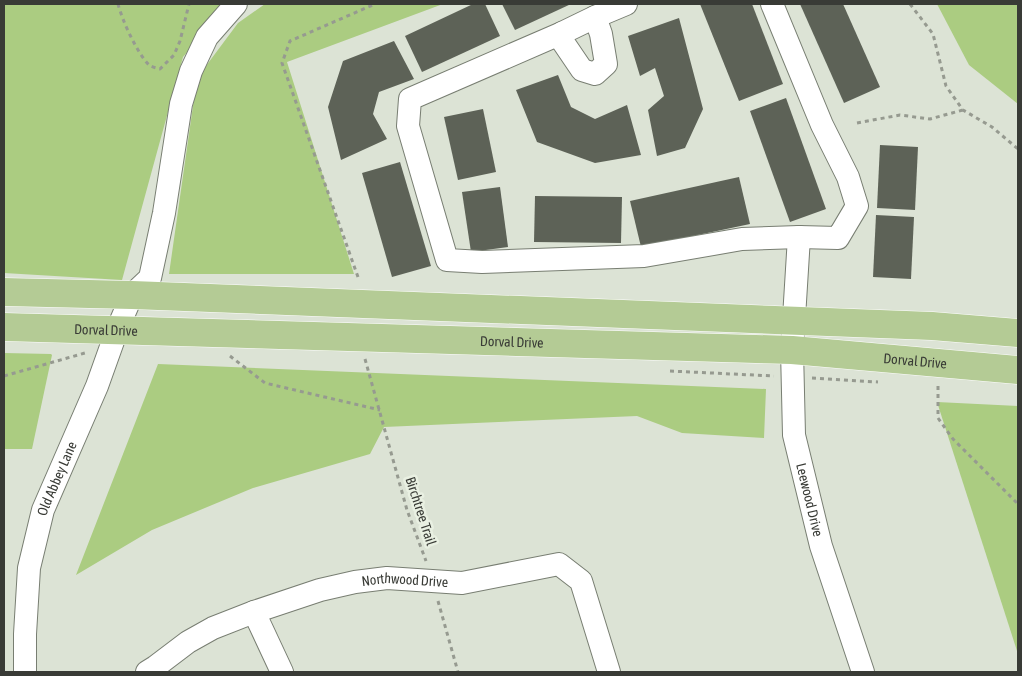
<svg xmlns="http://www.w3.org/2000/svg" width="1022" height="676" viewBox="0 0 1022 676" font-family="'Asap Condensed',sans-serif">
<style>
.green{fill:#abcc81}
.building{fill:#5d6257}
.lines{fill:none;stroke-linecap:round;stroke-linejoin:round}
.minor-casing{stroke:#787e72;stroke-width:24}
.major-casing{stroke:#fff;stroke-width:29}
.path{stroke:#969a90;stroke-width:3;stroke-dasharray:4 4;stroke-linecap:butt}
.minor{stroke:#fff;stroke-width:22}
.major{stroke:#b4cb95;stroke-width:28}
.labels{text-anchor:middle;stroke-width:5;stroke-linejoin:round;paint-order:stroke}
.street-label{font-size:14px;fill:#393b36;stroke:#e9f0e2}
</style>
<rect width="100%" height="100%" fill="#dce3d5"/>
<g class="green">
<polygon points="4,4 228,4 183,57 122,280 4,273"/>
<polygon points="265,4 443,4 287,62 354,274 169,274 197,78 238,23"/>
<polygon points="937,4 1018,4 1018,104 969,65"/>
<polygon points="4,353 51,354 52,355 32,449 4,449"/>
<polygon points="158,364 766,389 764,438 682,433 637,416 384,427 370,454 253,488 152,530 76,575"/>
<polygon points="937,402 1018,406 1018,654"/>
</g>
<g class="building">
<polygon points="473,4 485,4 500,36 422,72 405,36"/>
<polygon points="502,4 571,4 515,30"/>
<polygon points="700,4 752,4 783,84 739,101"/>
<polygon points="800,4 843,4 880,87 844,103"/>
<polygon points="679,18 703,109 685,148 657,156 648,110 664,96 655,68 640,76 628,36"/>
<polygon points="394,41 414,79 379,92 373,114 387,139 341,160 328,107 343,61"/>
<polygon points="558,75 571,107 595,119 627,105 641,155 595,163 537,142 516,90"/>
<polygon points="786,98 826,209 790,222 750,111"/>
<polygon points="483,109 496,172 458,180 444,117"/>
<polygon points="880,145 918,147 915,210 877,208"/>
<polygon points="400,162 431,266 392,277 362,173"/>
<polygon points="739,177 750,224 641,247 630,201"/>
<polygon points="500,187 508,247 471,252 462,192"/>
<polygon points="535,196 622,197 621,243 534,242"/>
<polygon points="876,215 914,217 911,279 873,277"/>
</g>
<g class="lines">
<g class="minor-casing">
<g id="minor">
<polyline points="626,4 595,17 562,33 410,99 408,126 447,260 482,262 644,256 742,239 799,237 838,238 857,206 848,177 822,125 772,4"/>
<polyline points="562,33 563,42 582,70 595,74 606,64 601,34 595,17"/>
<path id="s1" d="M799,237L792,350L794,435L821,546L863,672"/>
<polyline points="254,612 282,672"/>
<path id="s2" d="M25,672V634L29,568L43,510L97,386L117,330L132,295L150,278L164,213L181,104L191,71L207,37L236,4"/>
<path id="s3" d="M147,672L155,667L188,642L213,628L254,612L320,590L355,582L387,578L462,583L559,564L581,581L609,672"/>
</g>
</g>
<g class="major-casing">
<g id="major">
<polyline points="4,292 132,295 932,326 1018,333"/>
<path id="s4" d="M4,327L792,350L1018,370"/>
</g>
</g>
<g class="path">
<path d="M118,4C122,20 137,53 149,65C152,67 156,68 160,69L174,55L180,41L189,4"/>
<polyline points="910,4 933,34 946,86 963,110 992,127 1018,149"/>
<polyline points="857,123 900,115 930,119 963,110"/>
<polyline points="358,277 282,63 290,41 375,4"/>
<polyline points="230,356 265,383 380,410"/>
<polyline points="365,359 407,510 426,561"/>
<polyline points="670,371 774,376"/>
<polyline points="4,376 85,353"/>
<polyline points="812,378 878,382"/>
<polyline points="938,386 938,418 953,439 1018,504"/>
<polyline points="438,601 458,672"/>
</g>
<use href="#minor" class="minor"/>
<use href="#major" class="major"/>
</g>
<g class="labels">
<g class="street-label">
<text dy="5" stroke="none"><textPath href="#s4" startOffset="102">Dorval Drive</textPath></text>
<text dy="5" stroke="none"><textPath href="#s4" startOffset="508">Dorval Drive</textPath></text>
<text dy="5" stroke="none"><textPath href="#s4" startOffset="912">Dorval Drive</textPath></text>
<text dy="5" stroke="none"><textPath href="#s2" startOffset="198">Old Abbey Lane</textPath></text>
<text dy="5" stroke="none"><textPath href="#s1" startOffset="265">Leewood Drive</textPath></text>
<text transform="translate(421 511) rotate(72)" y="5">Birchtree Trail</text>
<text dy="5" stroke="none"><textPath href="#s3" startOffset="279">Northwood Drive</textPath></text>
</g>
</g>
<rect width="1022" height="676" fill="none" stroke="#393b36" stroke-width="10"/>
</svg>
